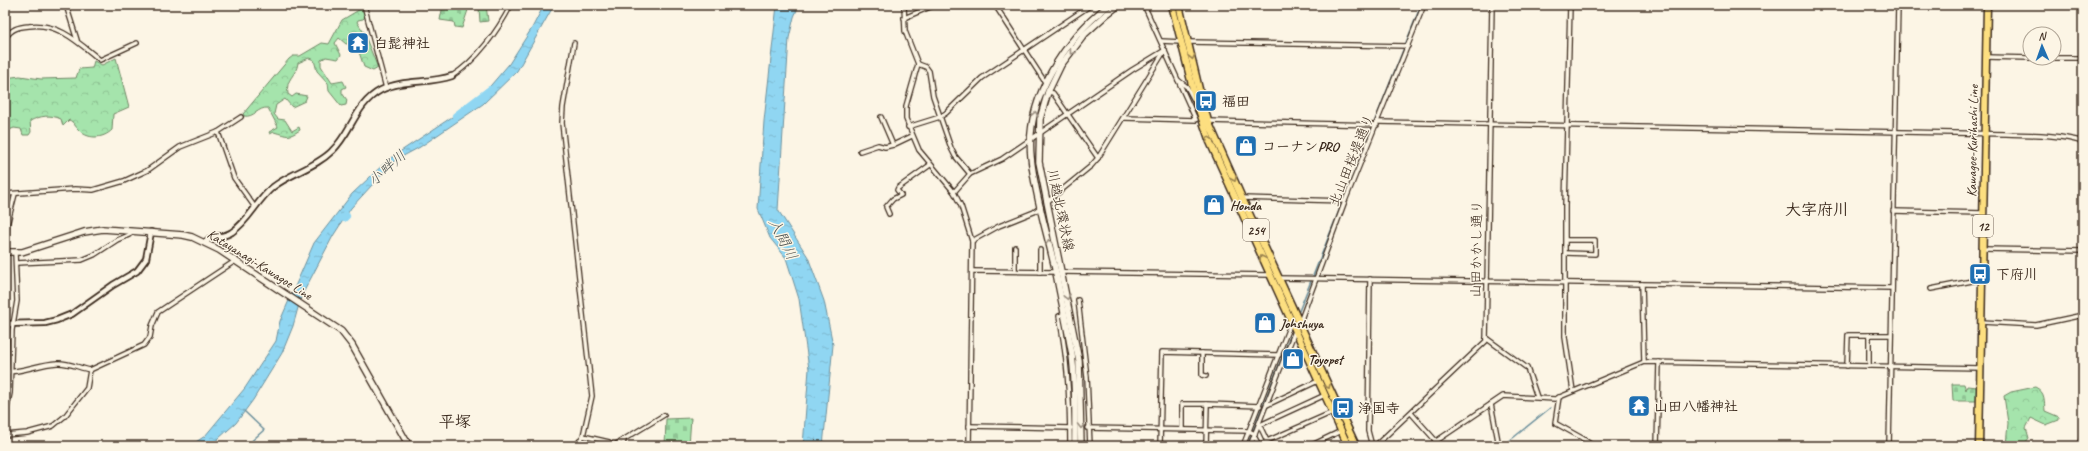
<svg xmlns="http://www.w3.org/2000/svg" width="2088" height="451" viewBox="0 0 2088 451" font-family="Caveat,'Klee One',sans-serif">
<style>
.forest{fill:url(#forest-crowns);stroke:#708765}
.cemetery{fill:url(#cemetery-stones);stroke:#708765}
.water{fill:url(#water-ripples);stroke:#6e919d}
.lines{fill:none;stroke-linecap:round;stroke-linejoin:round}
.stream{stroke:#6e919d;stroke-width:1.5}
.river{stroke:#90d6f2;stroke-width:8}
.minor-casing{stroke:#3b2a1e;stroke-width:6}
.tertiary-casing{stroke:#3b2a1e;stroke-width:8}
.secondary-casing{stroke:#3b2a1e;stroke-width:8}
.primary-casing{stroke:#3b2a1e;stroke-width:9}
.trunk-casing{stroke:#3b2a1e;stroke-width:9}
.minor{stroke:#fcf5e5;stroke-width:3.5}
.tertiary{stroke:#fcf5e5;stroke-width:4.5}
.secondary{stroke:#fcf5e5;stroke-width:5.5}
.primary{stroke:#fddf80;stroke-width:6}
.trunk{stroke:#fddf80;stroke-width:6}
.oneway{stroke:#9c9082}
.oneway2{stroke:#9c844f}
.labels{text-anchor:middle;stroke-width:3;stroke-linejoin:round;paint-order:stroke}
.shield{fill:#fcf5e5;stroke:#75675a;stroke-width:1}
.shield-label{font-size:13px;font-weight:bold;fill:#3b2a1e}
.poi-label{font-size:14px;font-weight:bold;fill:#3b2a1e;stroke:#fcf5e5;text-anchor:start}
.street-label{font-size:14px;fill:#3b2a1e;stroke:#fcf5e5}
.water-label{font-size:15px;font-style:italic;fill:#505553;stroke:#fcf5e5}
.quarter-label{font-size:16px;font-weight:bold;fill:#3b2a1e;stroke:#fcf5e5}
</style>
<defs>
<pattern id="forest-crowns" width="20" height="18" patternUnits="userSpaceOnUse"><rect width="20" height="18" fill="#a5e4ac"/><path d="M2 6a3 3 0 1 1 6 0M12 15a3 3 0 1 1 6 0" fill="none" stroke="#8fc494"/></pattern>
<pattern id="cemetery-stones" width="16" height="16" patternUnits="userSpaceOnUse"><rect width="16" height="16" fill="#a5e4ac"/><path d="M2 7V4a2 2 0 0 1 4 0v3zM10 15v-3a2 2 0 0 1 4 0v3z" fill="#8fc494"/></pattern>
<pattern id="water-ripples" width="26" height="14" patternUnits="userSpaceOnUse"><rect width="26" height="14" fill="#90d6f2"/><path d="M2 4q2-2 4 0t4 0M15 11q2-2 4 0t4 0" fill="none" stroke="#7db8cf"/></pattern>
</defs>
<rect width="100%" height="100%" fill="#fcf5e5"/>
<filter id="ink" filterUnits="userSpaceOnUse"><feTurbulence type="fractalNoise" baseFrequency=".025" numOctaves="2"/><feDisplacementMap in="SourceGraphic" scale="8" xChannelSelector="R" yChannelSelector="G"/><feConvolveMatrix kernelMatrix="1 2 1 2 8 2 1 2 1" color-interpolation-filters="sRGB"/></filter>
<g filter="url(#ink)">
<g class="forest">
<path d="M362,8L367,9L368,14L363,19L358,20L357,22L363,31L378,68L373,71L364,67L359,52L351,43L346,44L339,38L335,43L341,55L338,59L326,57L321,60V66L332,83L343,81L346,87L342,89V93L347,100L346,105L341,106L329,91L328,83L317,71L314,60L309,58L298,63C296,77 285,78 288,94L292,97L296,94L307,96L305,101L292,107L285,99L276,105L274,114L278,119L285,120L292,131L299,127L300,130C288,138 288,136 274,132L270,134L269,132L278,127L268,108C258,107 254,118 244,116L243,114L289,59L293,56H300L322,43L329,44L342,20Z"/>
<path d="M116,58L129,107L113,114L112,130C103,139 87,140 78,129C74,125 74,122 69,120L63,126L61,119C50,114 40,116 30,121L31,132L29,135H23L21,129L14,128L5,132V78L20,76L41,79L76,78L79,69L92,68L94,61L102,65Z"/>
<path d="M2035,387C2046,392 2044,401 2045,411L2059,417V420L2046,425L2031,418L2026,428L2029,438L2026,442V446H2006L2008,423L2004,396L2011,392Z"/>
</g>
<g class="cemetery">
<polygon points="443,5 486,5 488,21 480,22 479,8 469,7 462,28 455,27 454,22 440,20"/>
<polygon points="1952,384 1964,384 1966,390 1967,386 1977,387 1977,401 1953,401"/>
<polygon points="691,418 689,446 665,446 666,419"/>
</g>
<g class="water">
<polygon points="544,5 554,5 517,71 483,104 420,147 394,161 351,208 333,236 301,297 293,326 282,353 253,400 236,423 210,446 190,446 205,436 245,388 276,341 280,321 314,243 352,194 389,159 479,99 509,64 532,28"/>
<polygon points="777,5 799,5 794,17 789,38 778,210 808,257 824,301 833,345 823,446 803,446 809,369 799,299 786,258 770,238 758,209 764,121"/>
</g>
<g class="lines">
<g class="stream">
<polyline points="1299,311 1421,5"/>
<polyline points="244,411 264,430 246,446"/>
<polyline points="1247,446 1291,334"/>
<polyline points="1503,446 1550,408"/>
</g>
<g class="river">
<polyline points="456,116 490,90"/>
<polyline points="344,218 346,216"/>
</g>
<g class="minor-casing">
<g id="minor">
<polyline points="66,5 77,40"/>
<polyline points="364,5 386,88"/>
<polyline points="904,5 905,31 918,64 906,106 906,119 919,150 954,192 961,206 972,241 969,446"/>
<polyline points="995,5 1045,82"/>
<polyline points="1570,5 1565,206 1565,337 1573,391"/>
<polyline points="904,18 935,5"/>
<path d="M5,38C12,29 17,27 29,26C58,22 79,43 100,60L137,43"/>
<polyline points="1161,41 1181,42"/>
<polyline points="1188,42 1408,46"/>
<polyline points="574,43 563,107 562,123 592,396 583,436 576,446"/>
<polyline points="1986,57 2030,58"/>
<polyline points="2054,58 2083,58"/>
<polyline points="918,64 926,67 929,71 933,96 951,148 955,156 970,174"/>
<path d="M452,76C476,61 498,31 511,5"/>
<polyline points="1178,80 1187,87 1194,100"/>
<polyline points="1048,92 1053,93 1098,158"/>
<polyline points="881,117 893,145 912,136"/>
<polyline points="1124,118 1196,120 1144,5"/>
<polyline points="1208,121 1377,125"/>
<path d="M1378,122L2006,134C2032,135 2058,134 2083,142"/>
<polyline points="908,127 940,117 946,113 982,78 1091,5"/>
<polyline points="218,132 234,178 254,206"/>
<polyline points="860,151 878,145 885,147 893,145"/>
<polyline points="2083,189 2081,197 2083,197"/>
<polyline points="954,192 970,174 1002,159 1132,70 1165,50"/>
<polyline points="5,194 75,189 93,190 124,181 148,170 180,147 218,132 241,117"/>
<polyline points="1242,198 1345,201"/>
<polyline points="1047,202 1091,166 1098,158 1165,50"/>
<polyline points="1893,211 1983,213"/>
<polyline points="889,214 886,207 893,199 901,195 897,190 898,188 930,165"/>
<polyline points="972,241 999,226 1034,212 1041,207"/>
<polyline points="1983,249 2083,251"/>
<polyline points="5,252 7,225 15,194"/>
<polyline points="1566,253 1595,254 1595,240 1566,240"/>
<polyline points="16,263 82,260 94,255 117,240 129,235 132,231"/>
<polyline points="972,271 1056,272"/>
<polyline points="1015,271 1015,247"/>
<polyline points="1040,272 1040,250"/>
<polyline points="1062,272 1270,275"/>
<polyline points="1278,278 1892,288"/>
<polyline points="1370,279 1368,431 1372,446"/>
<polyline points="1642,284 1644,362"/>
<polyline points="1931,289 1982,279"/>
<polyline points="1078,300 1087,377 1090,446"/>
<path d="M1064,314L1059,316C1068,359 1070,402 1070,446"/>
<polyline points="1300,322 1345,201 1424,5"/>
<polyline points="1982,322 2036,325 2083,315"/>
<polyline points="1486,338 1527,368 1537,397"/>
<polyline points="1202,353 1202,375 1206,376"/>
<polyline points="1847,366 1848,335 1891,335"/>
<polyline points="1869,366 1869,335"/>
<polyline points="90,370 144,345 150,337 152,326 158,312 235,261"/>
<path d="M5,372C23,372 39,364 57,363C68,362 79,368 90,370L87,388L65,416L53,426L27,433L5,435"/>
<polyline points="1559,397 1555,423 1582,438 1593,446"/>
<polyline points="1491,404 1499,446"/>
<polyline points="1267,405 1318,381"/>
<polyline points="1411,413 1436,441"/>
<polyline points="5,418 10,393 12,330 17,301 15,253"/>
<polyline points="1259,424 1267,441 1333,412"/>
<polyline points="1260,425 1325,395"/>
<polyline points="969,426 1071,428"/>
<polyline points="1087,428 1249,431 1255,434"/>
<polyline points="1182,429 1182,404 1207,404"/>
<polyline points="583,436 609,442 613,446"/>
<polyline points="1254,436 1259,445 1267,441"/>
<polyline points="613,446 664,415"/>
<polyline points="623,446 624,439"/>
<polyline points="1160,446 1162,352 1279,355"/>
<polyline points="1206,446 1207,404 1260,406"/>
<polyline points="1243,446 1291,322"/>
<polyline points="1250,446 1295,331"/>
<polyline points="1310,446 1341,431"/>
<polyline points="1375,446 1486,341 1492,5"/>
<polyline points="1429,446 1503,396 1555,399 1644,362 1981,368"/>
<polyline points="1657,446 1659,362"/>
<polyline points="1889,446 1898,5"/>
<polyline points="2079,446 2083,435"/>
</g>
</g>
<g class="tertiary-casing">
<g id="tertiary">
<path d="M205,242C213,235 224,238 232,232C249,221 257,200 273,187C291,173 316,167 332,151C352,132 355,104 381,90C403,79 429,84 452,76"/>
<polyline points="5,324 45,323 57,320 72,314 113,285 137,271 146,259 151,232"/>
<polyline points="1682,446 1753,446"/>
</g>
</g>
<g class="secondary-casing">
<g id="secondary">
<polyline points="5,252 22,252 84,232 103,229 183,235 192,237 219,250 341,331 352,345 409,446"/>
<path d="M1075,446C1075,416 1076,386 1072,355C1068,330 1062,304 1057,278C1049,238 1035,198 1031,157C1025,99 1065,39 1109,5"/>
<polyline points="1081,446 1079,361 1039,162 1040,119 1048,92 1061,65 1085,34 1107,14 1119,5"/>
</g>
</g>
<g class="primary-casing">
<polyline id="primary" points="1979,446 1987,5"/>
</g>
<g class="trunk-casing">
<g id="trunk">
<polyline points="1172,5 1196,101 1210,142 1348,446"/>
<polyline points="1179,5 1199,89 1208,121 1242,198 1356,446"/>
</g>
</g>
<use href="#minor" class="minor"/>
<use href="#tertiary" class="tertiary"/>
<use href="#secondary" class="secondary"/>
<use href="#primary" class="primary"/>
<use href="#trunk" class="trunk"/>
</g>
<defs><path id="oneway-chevron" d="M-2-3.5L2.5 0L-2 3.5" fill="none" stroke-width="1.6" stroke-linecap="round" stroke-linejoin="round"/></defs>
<g class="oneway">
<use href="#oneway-chevron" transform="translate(1072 52) rotate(127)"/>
<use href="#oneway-chevron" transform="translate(1035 114) rotate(-80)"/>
<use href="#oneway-chevron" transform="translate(1049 242) rotate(-103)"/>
<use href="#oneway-chevron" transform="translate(1067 297) rotate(78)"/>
<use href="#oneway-chevron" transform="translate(1081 426) rotate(90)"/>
</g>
<g class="oneway2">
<use href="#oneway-chevron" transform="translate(1192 57) rotate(77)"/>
<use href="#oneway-chevron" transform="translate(1209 139) rotate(-111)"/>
<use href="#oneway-chevron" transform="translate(1234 179) rotate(67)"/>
<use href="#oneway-chevron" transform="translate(1262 258) rotate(-115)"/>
<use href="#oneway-chevron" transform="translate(1328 386) rotate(65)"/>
</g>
</g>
<defs>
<g id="temple-square" transform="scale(1.15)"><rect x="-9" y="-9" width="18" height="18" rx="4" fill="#1f6fb2" stroke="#fcf5e5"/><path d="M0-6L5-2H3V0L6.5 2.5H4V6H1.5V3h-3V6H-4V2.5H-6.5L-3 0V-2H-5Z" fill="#fff"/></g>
<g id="bus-square" transform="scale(1.15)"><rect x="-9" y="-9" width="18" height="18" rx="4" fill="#1f6fb2" stroke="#fcf5e5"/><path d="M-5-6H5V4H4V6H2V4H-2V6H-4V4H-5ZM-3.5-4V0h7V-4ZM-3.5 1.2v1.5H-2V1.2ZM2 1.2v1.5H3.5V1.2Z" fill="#fff"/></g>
<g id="shop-square" transform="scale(1.15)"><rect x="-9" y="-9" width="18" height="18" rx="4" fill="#1f6fb2" stroke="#fcf5e5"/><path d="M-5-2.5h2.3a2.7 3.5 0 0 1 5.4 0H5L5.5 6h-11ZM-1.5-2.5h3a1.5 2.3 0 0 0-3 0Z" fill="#fff"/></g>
</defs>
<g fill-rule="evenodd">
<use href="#temple-square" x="358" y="43"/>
<use href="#bus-square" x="1206" y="101"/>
<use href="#shop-square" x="1246" y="146"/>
<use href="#shop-square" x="1214" y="205"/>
<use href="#bus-square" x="1980" y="274"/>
<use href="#shop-square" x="1265" y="323"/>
<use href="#shop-square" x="1293" y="359"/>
<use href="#temple-square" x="1639" y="406"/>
<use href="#bus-square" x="1343" y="408"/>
</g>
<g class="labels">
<g class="shield">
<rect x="1973" y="215" width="20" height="22" rx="3"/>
<rect x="1243" y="219" width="26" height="22" rx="3"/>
</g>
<g class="shield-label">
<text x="1983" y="231">12</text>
<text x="1256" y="235">254</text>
</g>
<g class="poi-label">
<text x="374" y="48">白髭神社</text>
<text x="1222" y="106">福田</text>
<text x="1262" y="151">コーナンPRO</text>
<text x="1230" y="210">Honda</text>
<text x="1996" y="279">下府川</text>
<text x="1280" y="328">Johshuya</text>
<text x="1308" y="364">Toyopet</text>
<text x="1654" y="411">山田八幡神社</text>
<text x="1358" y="413">浄国寺</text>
</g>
<g class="street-label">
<text transform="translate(1972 141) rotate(-89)" y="5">Kawagoe-Kurihashi Line</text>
<text transform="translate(1351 160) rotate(-68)" y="5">北山田桜堤通り</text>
<text transform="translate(1061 210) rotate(78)" y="5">川越北環状線</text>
<text transform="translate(1476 249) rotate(-89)" y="5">山田かかし通り</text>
<text transform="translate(260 264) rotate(32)" y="5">Katayanagi-Kawagoe Line</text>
</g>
<g class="water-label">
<text transform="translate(387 168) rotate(-42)" y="5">小畔川</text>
<text transform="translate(783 239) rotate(63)" y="5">入間川</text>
</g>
<g class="quarter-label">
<text x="1817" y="215">大字府川</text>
<text x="455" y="427">平塚</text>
</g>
</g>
<rect width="2088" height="451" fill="none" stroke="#fcf5e5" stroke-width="20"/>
<rect x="10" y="10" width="2068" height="431" fill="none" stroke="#3b2a1e" stroke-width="1.5" filter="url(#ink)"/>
<g transform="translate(2042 46) rotate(358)"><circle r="19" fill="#fcf5e5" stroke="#afa495"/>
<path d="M0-3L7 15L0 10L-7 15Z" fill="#1f6fb2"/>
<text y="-6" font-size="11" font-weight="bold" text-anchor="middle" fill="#3b2a1e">N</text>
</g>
</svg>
